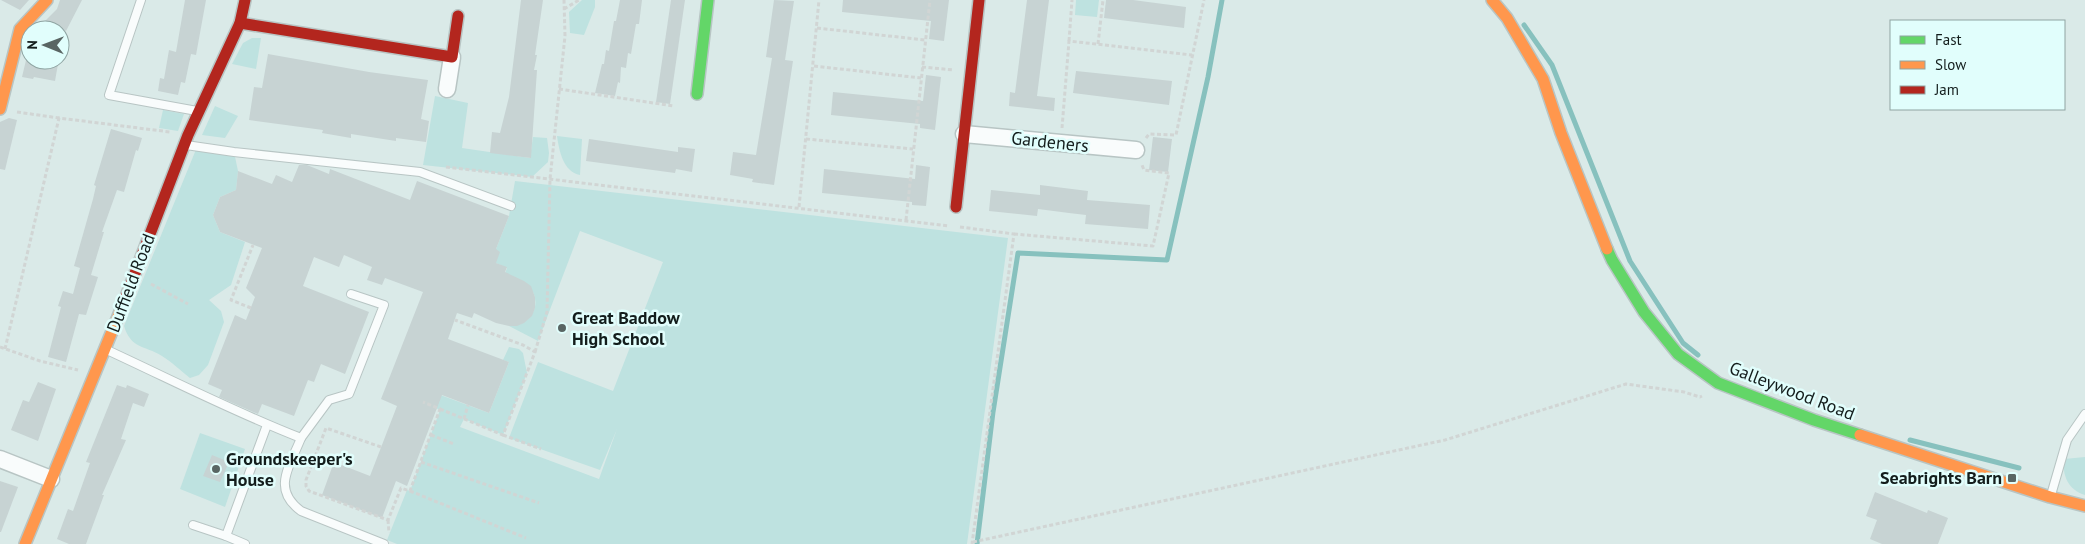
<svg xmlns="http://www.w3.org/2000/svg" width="2085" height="544" viewBox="0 0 2085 544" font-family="'PT Sans',sans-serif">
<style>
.green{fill:#bee2e0}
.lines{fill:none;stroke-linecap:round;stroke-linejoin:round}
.stream{stroke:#87c1be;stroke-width:5}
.building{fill:#c7d3d3}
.lane-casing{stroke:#b8c5c4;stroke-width:10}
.street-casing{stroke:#b8c5c4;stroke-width:19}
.fast-casing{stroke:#b8c5c4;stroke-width:14}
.slow-casing{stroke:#b8c5c4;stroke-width:14}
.jam-casing{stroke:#b8c5c4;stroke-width:14}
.path{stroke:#d1d5d4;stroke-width:3;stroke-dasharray:4 2.5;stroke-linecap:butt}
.lane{stroke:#f9fcfc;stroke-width:8}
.street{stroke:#f9fcfc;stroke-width:16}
.fast{stroke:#63d668;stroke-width:11}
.slow{stroke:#ff974d;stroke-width:11}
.jam{stroke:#b3261e;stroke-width:11}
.poi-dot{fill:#596563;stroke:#e1fefc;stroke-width:2}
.labels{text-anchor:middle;stroke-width:5;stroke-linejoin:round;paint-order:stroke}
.street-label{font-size:18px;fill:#131d1c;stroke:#e1fefc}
.poi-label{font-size:18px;font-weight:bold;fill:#131d1c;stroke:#e1fefc;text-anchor:start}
</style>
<rect width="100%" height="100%" fill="#daeae8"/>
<g class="green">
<polygon points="582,0 595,0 595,7 584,35 570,33 569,12"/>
<polygon points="1076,0 1099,0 1097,17 1075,15"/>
<polygon points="252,38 261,38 256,69 232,64 243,43"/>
<polygon points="435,96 468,103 462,148 530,158 533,137 547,138 549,153 548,162 532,177 423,165"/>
<polygon points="215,106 238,116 225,138 202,135"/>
<polygon points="163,110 184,114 178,131 159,128"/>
<path d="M557,136L582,139L580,175C563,172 559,150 557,136Z"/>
<path d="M197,147L234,152L238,171L236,190L220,197L213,215L220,232L245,242L231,285L209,300L221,311L224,322L208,365L199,375L190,378C181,371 172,362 162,356C144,345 131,349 124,326Z"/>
<path d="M515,181L1008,238L967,544H397L387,540L407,490L410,491L440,410L423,402L427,390L489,413L509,362L503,360L509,347L519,349L523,353L527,373L503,435L464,419L460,427L599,479L617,429L600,470L509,438L538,362L613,391L663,262L580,231L538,341L509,326C545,324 545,278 504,276L507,268L496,263V249L509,216Z"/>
<polygon points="200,433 245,449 225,507 180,489"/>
<path d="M2085,457V495C2068,490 2062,475 2064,459Z"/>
</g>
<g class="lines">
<g class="stream">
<polyline points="1524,25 1552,65 1630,261 1683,343 1698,355"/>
<polyline points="1910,440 2019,468"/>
<polyline points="977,544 993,412 1018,253 1167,260 1208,77 1222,0"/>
</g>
</g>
<g class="building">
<polygon points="1,0 29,0 20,10"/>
<polygon points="60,0 82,0 66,31 62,29 43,30 47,24 44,22 57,9"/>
<polygon points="185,0 206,0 196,55 191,54 185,83 181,82 178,95 158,91 160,78 164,79 169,50 176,52"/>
<polygon points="521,0 543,0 535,55 537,55 534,70 537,70 531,158 490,153 492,132 500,133 509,97"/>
<polygon points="620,0 642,0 639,24 636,24 631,54 628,53 626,68 621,67 620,83 618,82 615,96 595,93 602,64 604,64 606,50 609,51 614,21 616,21"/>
<polygon points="671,0 685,0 670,104 656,102"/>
<polygon points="774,0 794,1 785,60 793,61 774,185 752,182 753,179 730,175 733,152 756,155 772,58 766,57"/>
<polygon points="843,0 949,0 944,41 929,39 931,21 842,12"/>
<polygon points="1027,0 1049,0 1037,96 1055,98 1054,111 1009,106 1010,92 1015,93"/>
<polygon points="1106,0 1133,0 1186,7 1184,28 1104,18"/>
<polygon points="268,54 369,72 428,80 421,119 429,121 426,142 396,138 396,141 351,134 351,138 322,133 323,130 249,120 254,87 262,88"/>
<polygon points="27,56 30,57 30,60 58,64 55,81 34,77 33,79 22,77"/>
<polygon points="1076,71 1172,81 1169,105 1073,93"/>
<polygon points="926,75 941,77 935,130 920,128 920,124 831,115 833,92 923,101"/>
<polygon points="9,118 17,120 5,170 0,169 0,122"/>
<polygon points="111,129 142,138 138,151 136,150 124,192 117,190 102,232 104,232 91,275 98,277 86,315 79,314 66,362 48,357 61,307 58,306 63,291 73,294 80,268 74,266 93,199 96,186 94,185"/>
<polygon points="1153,137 1172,139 1168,172 1149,170"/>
<polygon points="589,139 678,152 678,147 695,149 692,172 676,169 675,173 586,161"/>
<polygon points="299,165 307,165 329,174 330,169 410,200 417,181 509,216 496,249 500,252 496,263 507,267 505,272 524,281 531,286 535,297 535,308 532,316 524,323 517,326 509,326 496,323 474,313 472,318 457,313 448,339 509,362 489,413 442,395 407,486 396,481 382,518 322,495 334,462 370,476 397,406 381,399 423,292 385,278 382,285 367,280 372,267 344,255 339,267 314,257 303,286 369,312 345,374 321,364 314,382 308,380 294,416 262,404 258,414 219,397 222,390 208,384 235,315 246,320 255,297 246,288 262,248 220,232 213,215 220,197 236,190 238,171 272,184 276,175 292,182"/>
<polygon points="916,165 930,167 926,206 912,205 912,202 822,193 824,169 915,179"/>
<polygon points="1040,185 1088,191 1087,200 1150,205 1148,229 1085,224 1086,215 1069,213 1038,209 1037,216 989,211 991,190 1040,195"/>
<polygon points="38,382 56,389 38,441 11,430 23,400 29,402"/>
<polygon points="117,385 126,388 127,385 149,394 144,407 133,403 121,439 126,440 102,495 104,495 86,544 69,544 57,539 68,509 73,511 90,463 86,462"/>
<polygon points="212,455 229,462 220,482 203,476"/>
<polygon points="0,481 18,487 1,532 0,532"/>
<polygon points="1875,492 1927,513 1928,510 1948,518 1938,544 1882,544 1870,539 1877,520 1866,516"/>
</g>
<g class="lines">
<g class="lane-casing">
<g id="lane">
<polyline points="141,0 109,95 197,111"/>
<polyline points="186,145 234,152 420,172 511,206"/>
<path d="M107,350C172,380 234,412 301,438C290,466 271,489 301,511L384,544"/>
<polyline points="301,438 329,400 349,394 384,305 351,294"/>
<polyline points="2051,495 2067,440 2085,414"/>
<polyline points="193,525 226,536 267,425"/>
<polyline points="226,536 245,544"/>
</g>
</g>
<g class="street-casing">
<g id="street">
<polyline points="447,89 452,57"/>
<polyline points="964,134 1136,150"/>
<polyline points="0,459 51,479"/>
</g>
</g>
<g class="fast-casing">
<g id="fast">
<polyline points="697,94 708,0"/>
<polyline points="1607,249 1612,260 1644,312 1678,354 1718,383 1814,420 1860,435"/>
</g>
</g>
<g class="slow-casing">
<g id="slow">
<polyline points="1492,0 1507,18 1543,79 1561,133 1607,249"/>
<polyline points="0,109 20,29 47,0"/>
<polyline points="1860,435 2050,497 2085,506"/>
<polyline points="25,544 124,302"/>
</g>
</g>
<g class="jam-casing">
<g id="jam">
<polyline points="240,23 452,57 458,16"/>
<polyline points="956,207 979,0"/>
<polyline points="124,302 188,135 240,23 245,0"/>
</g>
</g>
<g class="path">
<polyline points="564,9 579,0"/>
<polyline points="817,28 925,40"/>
<polyline points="1069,41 1072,0"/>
<polyline points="1098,44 1103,0"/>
<polyline points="814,66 921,78"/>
<polyline points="922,67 954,70"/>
<polyline points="559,89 674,106"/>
<polyline points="17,112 59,118"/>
<polyline points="1062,128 1069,41 1192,55"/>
<polyline points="1146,138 1149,134 1176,135 1204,0"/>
<polyline points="806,139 913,149"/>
<polyline points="446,167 949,226"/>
<polyline points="799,207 819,0"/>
<polyline points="906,220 930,0"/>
<polyline points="960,227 1014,234 972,544"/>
<polyline points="1014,234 1153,246 1169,173 1144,170 1142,165"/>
<polyline points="151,284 188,304"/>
<polyline points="251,308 231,300 253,245"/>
<polyline points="0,347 40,361 78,370"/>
<polyline points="5,349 59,118 170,132"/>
<polyline points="535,352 547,312 550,179 565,36 564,0"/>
<polyline points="440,409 503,435 535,352 523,345 455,320"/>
<polyline points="464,419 468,405"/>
<polyline points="431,435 454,444"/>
<polyline points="503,435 541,449"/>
<polyline points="381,447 326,428 306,480 306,486 309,491 388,520 401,488 410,491 440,409 423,402"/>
<polyline points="421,462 539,503"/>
<polyline points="410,491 526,538"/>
<polyline points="388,520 389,533"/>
<polyline points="973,542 1445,440 1626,384 1684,392 1700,397 1702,396"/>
</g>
<use href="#lane" class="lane"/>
<use href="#street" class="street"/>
<use href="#fast" class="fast"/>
<use href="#slow" class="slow"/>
<use href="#jam" class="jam"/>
</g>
<g class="poi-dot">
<circle cx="562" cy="328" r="5"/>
<circle cx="216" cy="469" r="5"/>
<rect x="2007" y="473" width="10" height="10" rx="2.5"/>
</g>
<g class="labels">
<g class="street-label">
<text transform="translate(1050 142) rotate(6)" y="6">Gardeners</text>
<text transform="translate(131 283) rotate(-69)" y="6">Duffield Road</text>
<text transform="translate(1792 391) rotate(21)" y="6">Galleywood Road</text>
</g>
<g class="poi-label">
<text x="572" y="324">Great Baddow<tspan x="572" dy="21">High School</tspan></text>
<text x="226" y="465">Groundskeeper's<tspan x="226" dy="21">House</tspan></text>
<text x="2002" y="484" text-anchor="end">Seabrights Barn</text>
</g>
</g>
<rect x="1890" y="20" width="175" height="90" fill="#e1fefc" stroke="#8fa4a2"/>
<rect x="1900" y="36" width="25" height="8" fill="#63d668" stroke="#8fa4a2"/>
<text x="1935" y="45" font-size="15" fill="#131d1c">Fast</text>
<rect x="1900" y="61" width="25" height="8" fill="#ff974d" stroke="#8fa4a2"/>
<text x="1935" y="70" font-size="15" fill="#131d1c">Slow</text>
<rect x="1900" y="86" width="25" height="8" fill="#b3261e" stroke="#8fa4a2"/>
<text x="1935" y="95" font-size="15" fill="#131d1c">Jam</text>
<g transform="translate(45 45) rotate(271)"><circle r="24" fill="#e1fefc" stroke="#8fa4a2"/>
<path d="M0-4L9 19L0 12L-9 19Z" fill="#596563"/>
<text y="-8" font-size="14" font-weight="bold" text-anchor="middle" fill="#131d1c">N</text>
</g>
</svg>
